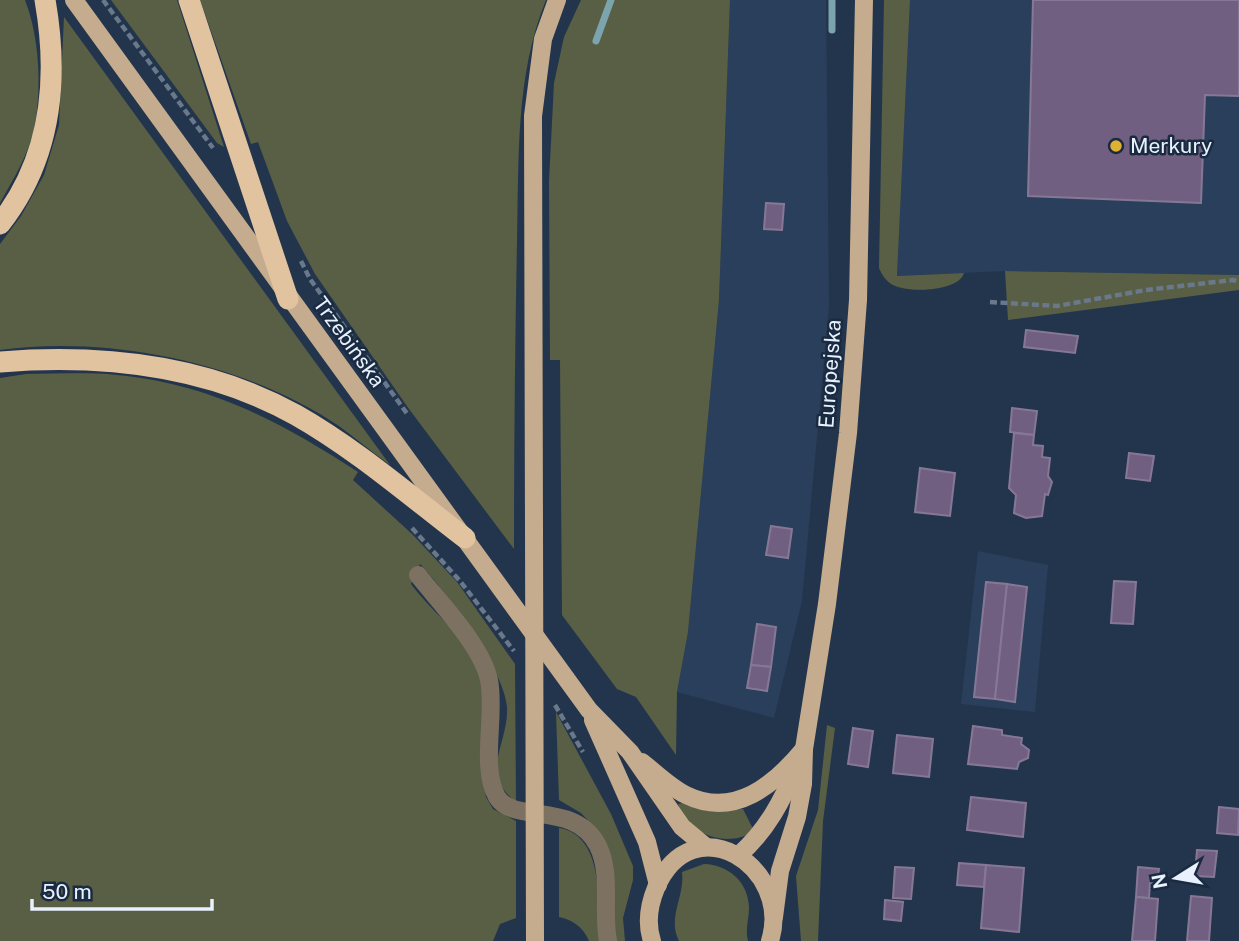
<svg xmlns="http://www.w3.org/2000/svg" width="1239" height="941" viewBox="0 0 1239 941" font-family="'Public Sans',sans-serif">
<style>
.built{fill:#293f5b}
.green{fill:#585f45}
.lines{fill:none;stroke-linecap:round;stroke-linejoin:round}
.stream{stroke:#7ca4ae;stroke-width:7}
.building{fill:#715f82;stroke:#867895;stroke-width:2}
.path{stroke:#69788b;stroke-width:4.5;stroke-dasharray:7 3.5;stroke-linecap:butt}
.minor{stroke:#7d7162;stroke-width:18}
.major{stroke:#c5ac8e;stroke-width:18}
.highway{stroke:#e1c3a0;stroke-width:21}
.poi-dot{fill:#deb133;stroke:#1a2b41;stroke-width:2.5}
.labels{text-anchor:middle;stroke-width:5;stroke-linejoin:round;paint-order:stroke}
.poi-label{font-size:21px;fill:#e8f1fd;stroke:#1a2b41;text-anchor:start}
.street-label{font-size:21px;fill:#e8f1fd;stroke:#1a2b41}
</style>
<rect width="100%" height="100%" fill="#23354c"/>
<g class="built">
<polygon points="730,0 826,0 829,306 802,601 774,718 677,692 688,632 719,300"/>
<polygon points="910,0 1239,0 1239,275 1005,271 897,276"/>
<polygon points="978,551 1048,565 1035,712 961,704"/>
</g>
<g class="green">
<path d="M0,0H25C39,36 42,86 35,124C30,152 14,178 0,203Z"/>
<polygon points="111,0 177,0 224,147 217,143"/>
<path d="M200,0H546C515,76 519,160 517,241C515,344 514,447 514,549L409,409L315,274L287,221L258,142L251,144Z"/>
<polygon points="581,0 730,0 719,300 688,632 677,692 676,755 636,697 617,689 562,615 560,360 550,360 549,181 554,83 564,37"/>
<path d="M884,0H910L897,276L964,273C958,292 908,293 893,285C886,281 882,275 879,268Z"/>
<path d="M64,17L390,465C373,453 357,439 339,426C246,363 110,335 0,350V244L21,216L44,175L59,125Z"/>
<polygon points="1005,271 1239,275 1239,290 1008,320"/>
<path d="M26,374C56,374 87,372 117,375C211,384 280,422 358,472L353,480L412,534L457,582L515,664L516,802C478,772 509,744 507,707C505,671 445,590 420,564L411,584C430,610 458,630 473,658C495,698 478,753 486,797L493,809L516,821V918L500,924L493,941H0V378Z"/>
<polygon points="556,712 611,814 633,866 633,880 623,918 625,941 612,941 597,830 581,813 559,800"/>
<polygon points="827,725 835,728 823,821 818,941 801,941 796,876 818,810"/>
<path d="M683,803L708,811L743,809L754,831C727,849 688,835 678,804Z"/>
<path d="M559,828C605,835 598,906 600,941H589C583,927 573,920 559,917Z"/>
<path d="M704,864C728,865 748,881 749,907C749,919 745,929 748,941H679C667,917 685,897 682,872Z"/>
</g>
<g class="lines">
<g class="stream">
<polyline points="832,0 832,30"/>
<polyline points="596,41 611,0"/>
</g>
</g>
<g class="building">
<polygon points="1033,0 1239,0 1239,96 1205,95 1201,203 1028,196"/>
<polygon points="766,203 784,204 782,230 764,229"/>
<polygon points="1026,330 1078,336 1075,353 1024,347"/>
<polygon points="1012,408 1037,411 1034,435 1010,432"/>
<polygon points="1014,433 1034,435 1033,445 1043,446 1042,457 1050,458 1048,476 1052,482 1048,495 1045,494 1042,516 1026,518 1014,513 1016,495 1009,488"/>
<polygon points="1129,453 1154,456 1150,481 1126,478"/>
<polygon points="920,468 955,473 950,516 915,512"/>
<polygon points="771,526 792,529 788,558 766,555"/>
<polygon points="1114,581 1136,582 1133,624 1111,623"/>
<polygon points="986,582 1007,584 995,699 974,697"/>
<polygon points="1007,584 1027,587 1015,702 995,699"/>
<polygon points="757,624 776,627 771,667 751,665"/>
<polygon points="751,665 771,667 767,691 747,688"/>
<polygon points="973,726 1002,730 1002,735 1022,738 1021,744 1029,750 1028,758 1019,762 1017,769 968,764"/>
<polygon points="853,728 873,731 868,767 848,764"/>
<polygon points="897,735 933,739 929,777 893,773"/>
<polygon points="971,797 1026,803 1023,837 967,830"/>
<polygon points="1219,807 1239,809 1238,835 1217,833"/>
<polygon points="1197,850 1217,851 1214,877 1195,876"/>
<polygon points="959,863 986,865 984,887 957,885"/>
<polygon points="986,865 1024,868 1019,932 981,928"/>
<polygon points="895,867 914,868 911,899 893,898"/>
<polygon points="1138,867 1159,869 1157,883 1150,883 1149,898 1136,897"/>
<polygon points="1191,896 1212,898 1209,941 1187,941"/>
<polygon points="1136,897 1158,899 1155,941 1132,941"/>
<polygon points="885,900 903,902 901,921 884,919"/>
</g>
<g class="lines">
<g class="path">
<polyline points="103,0 213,148"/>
<polyline points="301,261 310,279 408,415"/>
<polyline points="990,302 1057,306 1146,290 1233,280 1239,282"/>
<polyline points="412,528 460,581 514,651"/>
<polyline points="555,705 583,752"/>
</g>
<path class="minor" d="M418,575C440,603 482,646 489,680C496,715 480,767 497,797C514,825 575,800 598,846C612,874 602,911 608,941"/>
<g class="major">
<polyline points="74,0 589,710 630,752 682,827 706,847"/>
<polyline points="593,720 647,842 658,885"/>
<path d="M642,762C656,773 670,787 686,795C735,819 775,784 804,749"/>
<path d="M739,855C767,830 783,800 797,765"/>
<polyline points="774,917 780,871 797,817 803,784 804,749 827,604 848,433 858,300 864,0"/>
<polyline points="535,941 533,116 543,39 557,0"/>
<path d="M652,941C646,923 649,905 656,888C693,803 793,867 770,941"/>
</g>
<g class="highway">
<polyline points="189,0 288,299"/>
<path d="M0,224C51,159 59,79 45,0"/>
<path d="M0,362C101,354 206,365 296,415C356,449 410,496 465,538"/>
</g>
</g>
<circle class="poi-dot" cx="1116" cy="146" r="7"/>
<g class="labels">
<g class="poi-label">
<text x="1130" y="153">Merkury</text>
</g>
<g class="street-label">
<text transform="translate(349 342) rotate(54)" y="7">Trzebińska</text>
<text transform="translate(830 374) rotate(-86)" y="7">Europejska</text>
</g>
</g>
<g transform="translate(1176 878) rotate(259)" stroke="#1a2b41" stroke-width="5" paint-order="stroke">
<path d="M0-5L12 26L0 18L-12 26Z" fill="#e8f1fd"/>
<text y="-10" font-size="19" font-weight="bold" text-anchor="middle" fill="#e8f1fd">N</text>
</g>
<path d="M32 899v10h180v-10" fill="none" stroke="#e8f1fd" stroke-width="3.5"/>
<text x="42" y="899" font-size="21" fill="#e8f1fd" stroke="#1a2b41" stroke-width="5" paint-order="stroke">50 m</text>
</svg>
